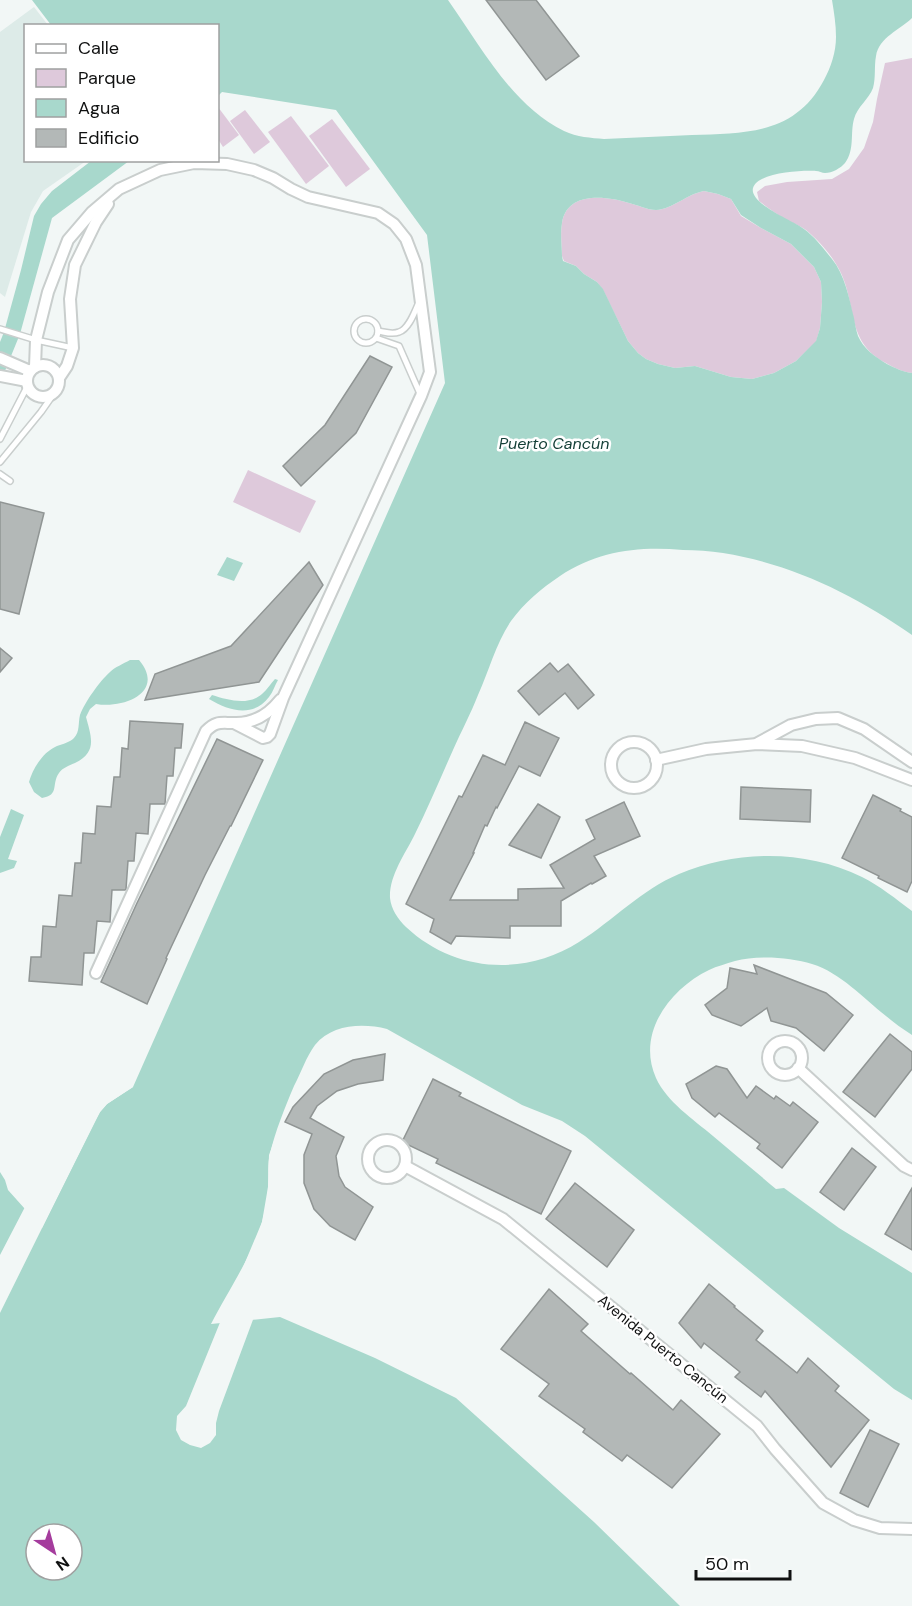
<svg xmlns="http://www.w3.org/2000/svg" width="912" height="1606" viewBox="0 0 912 1606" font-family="'DM Sans',sans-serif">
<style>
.built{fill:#ddebe8}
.green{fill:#dec9db}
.water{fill:#a8d8cc;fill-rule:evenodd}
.pier{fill:#f2f7f6}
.building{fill:#b3b8b7;stroke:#909594;stroke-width:1.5}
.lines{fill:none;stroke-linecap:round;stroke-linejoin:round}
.lane-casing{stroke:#c9cecd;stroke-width:8}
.street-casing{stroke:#c9cecd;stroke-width:14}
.lane{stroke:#fff;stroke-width:5}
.street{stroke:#fff;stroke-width:10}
.labels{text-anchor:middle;stroke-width:5;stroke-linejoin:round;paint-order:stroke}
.street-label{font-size:15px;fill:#101111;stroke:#fff}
.water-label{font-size:16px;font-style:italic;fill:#154038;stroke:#fff}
</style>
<rect width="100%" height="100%" fill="#f2f7f6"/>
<polygon class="built" points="34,7 48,25 26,26 26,160 86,161 43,191 31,212 5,297 0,293 0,32"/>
<g class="green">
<path d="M912,58V373C903,372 894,368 886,363C843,341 859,300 836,264C829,252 817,239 806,230C799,225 792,223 785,219C776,214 767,207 759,201L757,192L765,186L787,182L832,179L849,169L864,148L873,122L877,99L885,63Z"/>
<polygon points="218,107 239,135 223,147 218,139"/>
<polygon points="245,110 270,142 254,154 230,121"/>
<polygon points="291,116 329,166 306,184 268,132"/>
<polygon points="332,119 370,169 346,187 309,136"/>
<path d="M704,191L718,194L731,199L741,216L761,228L791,244L814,267L821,282L822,302L820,328L816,342L796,361L774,373L752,379L731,377L695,366L675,368L658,364L646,359L638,353L628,341L603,290L597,282L584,274L576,266L564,261L562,256C562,246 560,234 562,223C567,191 606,196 629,203C638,205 647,210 656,210C673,209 687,194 704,191Z"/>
<polygon points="248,470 316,501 300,533 233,502"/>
</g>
<g class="water">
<path d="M32,0H448C480,45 512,106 564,131C577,137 591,138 604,139C634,138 663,136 692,135C745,133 795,135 824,80C831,67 836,52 836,37C836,25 834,12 832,0H912V18C900,30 879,37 876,56C874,67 876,77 873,88C869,99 857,107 854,119C850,133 855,150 845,163C841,168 832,173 825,173C822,173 819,171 816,171C803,170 758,172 753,188C749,204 794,221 804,229C815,237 823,248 832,259C845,275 849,298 854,318C855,324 856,330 858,336C863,348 875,357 887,364C895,368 903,372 912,373V635C855,595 792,564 723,553C710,551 696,550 683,550C638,546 598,551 560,576C542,588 524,603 511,621C496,643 489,671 478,695C471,713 461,732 453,750C440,779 428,808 414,836C405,854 389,876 390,898C391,909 398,919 406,927C454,972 524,977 579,942C614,920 641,890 679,874C737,850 805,849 862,877C880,886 896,899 912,911V1035C903,1029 894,1023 886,1016C863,998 841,973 812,964C790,957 757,955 735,961C726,964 717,966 709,970C670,989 636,1033 656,1078C667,1102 693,1119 713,1136C734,1154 755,1171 776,1189L784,1188L839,1228L912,1273V1400L894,1389L585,1136L562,1121L522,1105L387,1029C363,1023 332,1024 315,1045C306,1057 301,1073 294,1086C285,1107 275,1132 270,1154C267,1164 269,1176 268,1186C268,1197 265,1211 262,1222C253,1254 227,1293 211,1324L280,1317L375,1358L456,1398L594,1522L680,1606H0V1172L5,1180L8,1190L42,1228L100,1112L107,1104L133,1087L445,383L427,235L336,110L222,92L218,96V26L51,25ZM704,191L718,194L731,199L741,215L761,228L791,244L814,267L821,282L822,302L820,328L816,341L796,361L774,373L752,379L731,377L695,366L675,368L658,364L646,359L638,353L628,341L603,289L597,282L584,274L576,266L563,261L562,256C562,246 560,234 562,223C567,191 606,196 629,203C638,205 647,210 656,210C673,209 687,194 704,191ZM36,1534H72V1570H36Z"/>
<polygon points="91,161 129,161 52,218 20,334 0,383 0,342 4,332 21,270 34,216 41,204 52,191"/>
<polygon points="227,557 243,563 234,581 217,575"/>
<path d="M130,660H139C166,692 124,709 96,704L90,709L86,717C91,736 98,752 75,763C70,765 62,768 59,773C51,784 60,795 42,798L34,792L29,782C33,768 43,752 57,746C63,744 70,742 74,738C80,732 78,723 80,715C85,702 99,682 110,672C115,667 123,664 130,660Z"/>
<path d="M275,679L278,680C275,685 273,692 269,697C253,718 229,711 209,699L212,695C228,700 248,706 262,694C267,690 271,683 275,679Z"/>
<polygon points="11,809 24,815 8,859 17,861 14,868 0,873 0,837"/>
</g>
<g class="pier">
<polygon points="127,1087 133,1087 107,1104 100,1112 95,1121 0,1313 0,1255 26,1205 42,1223 97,1110 106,1102"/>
<polygon points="274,1141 275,1147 272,1156 271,1188 265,1223 253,1253 239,1277 262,1222 268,1187 269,1155"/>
<polygon points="254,1317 219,1411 216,1423 216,1435 210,1443 201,1448 190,1445 181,1440 176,1430 177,1416 186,1406 221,1320"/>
</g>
<g class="building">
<polygon points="486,0 536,0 579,56 546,80"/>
<polygon points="370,356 392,367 356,433 301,486 283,466 325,425"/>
<polygon points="0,502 44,513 19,614 0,609"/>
<polygon points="309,562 323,585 259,682 145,700 155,674 231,646"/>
<polygon points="0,648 12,658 0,672"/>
<polygon points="550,663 558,672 568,664 594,695 578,709 565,693 539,715 518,691"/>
<polygon points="130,721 183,724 181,748 175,748 173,776 167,776 165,804 150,804 148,834 136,833 134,861 128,861 126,889 125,890 112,890 110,922 97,921 94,953 84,953 82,985 29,981 31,957 41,957 43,926 56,927 59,895 72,896 75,863 81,863 83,833 95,834 97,806 111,807 114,777 120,777 122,748 128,749"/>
<polygon points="525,722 559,738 540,776 519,766 497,808 496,807 487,826 485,825 473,853 474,853 450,900 518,900 518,889 564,888 550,865 595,839 586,820 624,802 640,836 594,856 606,876 592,884 591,883 561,901 561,926 510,926 510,938 456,936 451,944 430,932 434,919 406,904 459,796 462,797 483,755 505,765"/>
<polygon points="217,739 263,760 231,826 230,826 205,875 166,958 167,959 147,1004 101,982 137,903"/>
<polygon points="741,787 811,790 810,822 740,819"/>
<polygon points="873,795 901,809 900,811 912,817 912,881 907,892 878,878 879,876 842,858"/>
<polygon points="538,804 560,817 541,858 509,845"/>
<polygon points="754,965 826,993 853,1015 824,1051 796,1028 771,1021 767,1008 741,1026 712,1015 705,1005 727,988 730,968 757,974"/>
<polygon points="890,1034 912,1052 912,1069 875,1117 843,1092"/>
<polygon points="385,1054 383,1080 358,1084 337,1091 317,1106 310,1118 344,1137 336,1156 339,1176 345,1187 373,1207 355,1240 330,1226 314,1209 304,1183 304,1155 312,1134 285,1122 293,1107 324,1074 353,1060"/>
<polygon points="716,1066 727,1069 747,1098 756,1086 774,1099 776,1096 790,1106 793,1102 818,1122 782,1168 757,1148 760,1144 719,1113 715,1117 692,1098 686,1084"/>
<polygon points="433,1079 461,1093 459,1096 571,1151 541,1214 436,1163 438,1159 402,1142"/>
<polygon points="852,1148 876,1167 844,1210 820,1192"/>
<polygon points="575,1183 634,1230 607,1267 546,1219"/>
<polygon points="912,1188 912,1250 885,1234"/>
<polygon points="709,1284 735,1306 734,1307 763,1331 756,1340 797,1373 808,1358 839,1386 835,1391 869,1420 831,1467 765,1391 761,1397 735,1377 740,1372 704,1343 701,1348 679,1323"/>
<polygon points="549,1289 588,1324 581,1331 630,1374 631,1373 673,1410 681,1400 720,1434 672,1488 627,1455 622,1461 583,1432 585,1429 539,1396 549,1384 501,1349"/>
<polygon points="870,1430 899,1444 868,1507 840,1493"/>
</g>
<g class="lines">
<g class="lane-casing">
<g id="lane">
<circle cx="366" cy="331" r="12"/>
<polyline points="0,329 36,340 73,348"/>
<path d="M378,331C385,332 392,335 399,332C409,329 415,311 419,302"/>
<polyline points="376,338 399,346 421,396"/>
<polyline points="0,439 28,385"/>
<polyline points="0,462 41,412 55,392"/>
<polyline points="0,474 10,481"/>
</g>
</g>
<g class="street-casing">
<g id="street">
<polyline points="0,358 30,371"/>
<circle cx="43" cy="381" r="16"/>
<polyline points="35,367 36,340 48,292 68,240 92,212 119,189 160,170 194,163 227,164 254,170 273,178 291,189 308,197 378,213 394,224 406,239 416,265 430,372 421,396 283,698 270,734 267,737 263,738 234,723"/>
<polyline points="0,376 27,381"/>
<polyline points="59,378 67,366 73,348 70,299 75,265 96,222 108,204"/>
<circle cx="634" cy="765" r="23"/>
<polyline points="758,743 791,725 816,719 838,718 864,729 912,762"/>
<polyline points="656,760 706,749 757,744 802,746 855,758 912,780"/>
<path d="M96,973L206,731C216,721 220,723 233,723C252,724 268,715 280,700"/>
<circle cx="785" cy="1058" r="17"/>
<polyline points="798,1068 904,1166 912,1170"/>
<circle cx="387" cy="1159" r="19"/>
<polyline points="405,1166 503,1219 757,1426 775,1449 823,1503 854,1520 880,1528 912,1529"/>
</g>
</g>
<use href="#lane" class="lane"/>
<use href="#street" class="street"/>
</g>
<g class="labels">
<g class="street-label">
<text transform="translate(663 1349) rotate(39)" y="5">Avenida Puerto Cancún</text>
</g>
<g class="water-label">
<text x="554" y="449">Puerto Cancún</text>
</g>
</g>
<rect x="24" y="24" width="195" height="138" fill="#ffffff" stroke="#9fa0a0" stroke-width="1.5"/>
<rect x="36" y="44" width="30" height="9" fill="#ffffff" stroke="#9fa0a0" stroke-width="1.5"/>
<text x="78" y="54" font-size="18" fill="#101111">Calle</text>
<rect x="36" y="69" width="30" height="18" fill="#dec9db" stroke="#9fa0a0" stroke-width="1.5"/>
<text x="78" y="84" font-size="18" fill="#101111">Parque</text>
<rect x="36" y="99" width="30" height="18" fill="#a8d8cc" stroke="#9fa0a0" stroke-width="1.5"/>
<text x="78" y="114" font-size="18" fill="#101111">Agua</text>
<rect x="36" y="129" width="30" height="18" fill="#b3b8b7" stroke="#9fa0a0" stroke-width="1.5"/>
<text x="78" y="144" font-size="18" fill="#101111">Edificio</text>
<g transform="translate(54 1552) rotate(144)"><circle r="28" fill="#ffffff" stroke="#9fa0a0" stroke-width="1.5"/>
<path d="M0-4.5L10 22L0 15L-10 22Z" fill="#a53c9d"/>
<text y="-9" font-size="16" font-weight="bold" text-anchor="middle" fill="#101111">N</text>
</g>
<path d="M696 1570v9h94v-9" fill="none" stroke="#101111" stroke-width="3"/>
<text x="705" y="1570" font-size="18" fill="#101111" stroke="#ffffff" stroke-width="4.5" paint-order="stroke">50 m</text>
</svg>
